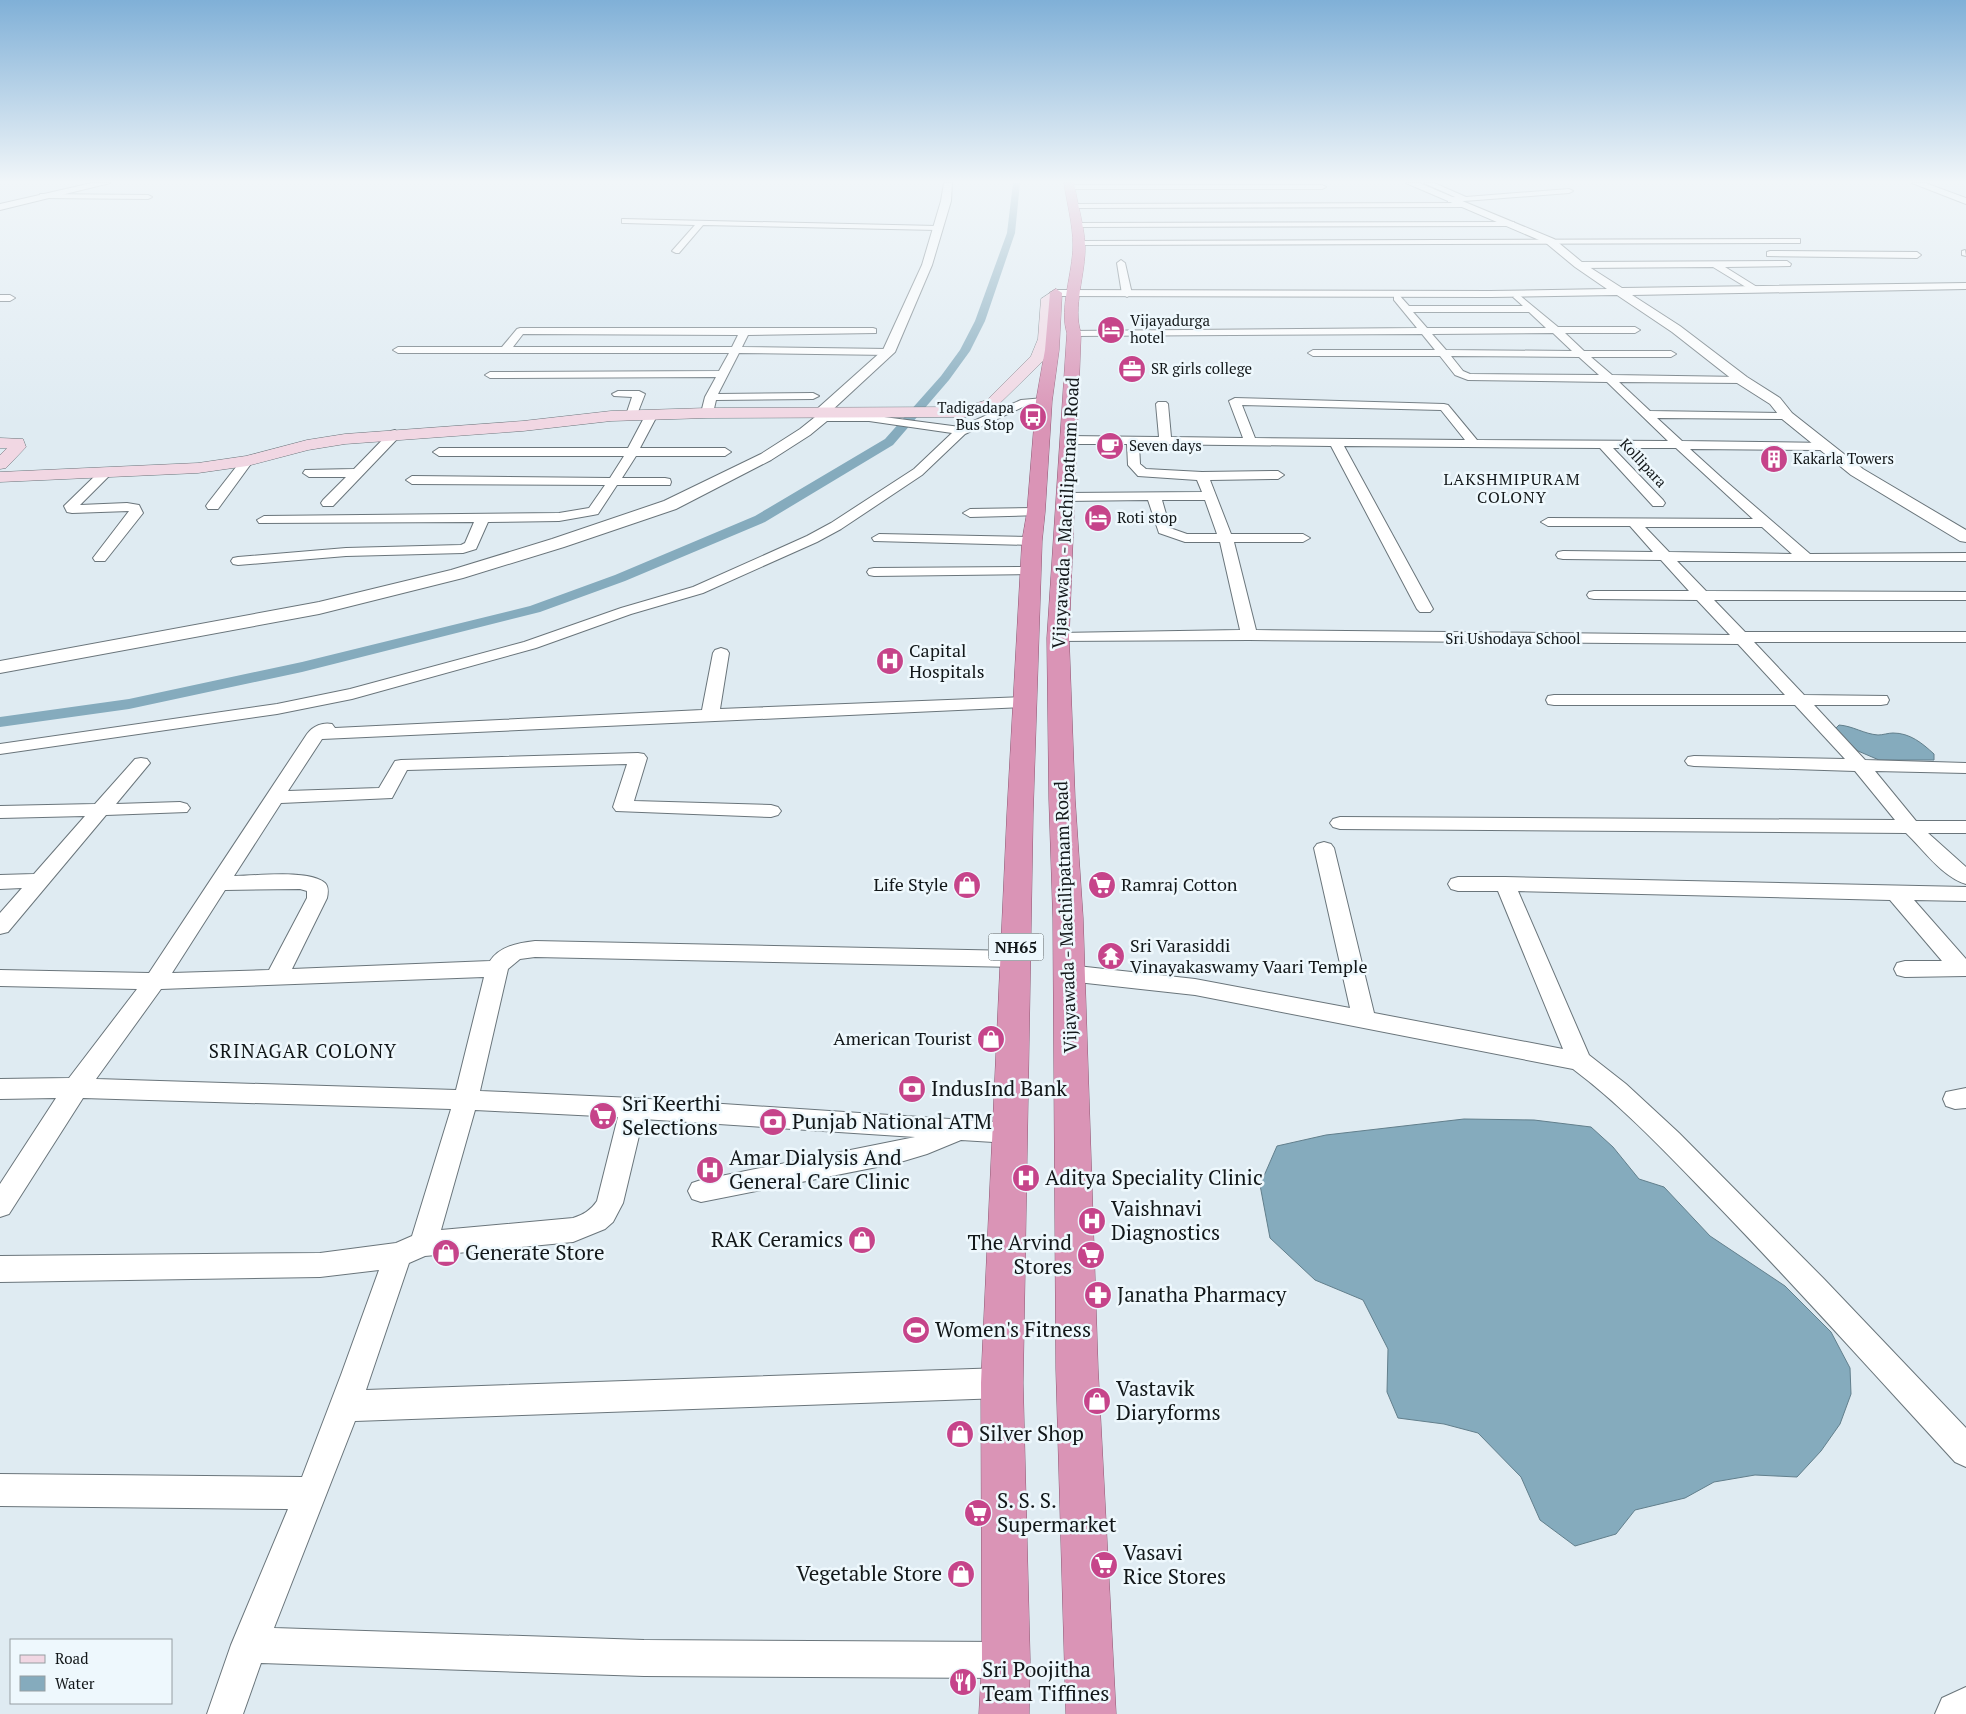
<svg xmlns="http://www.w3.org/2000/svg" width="1966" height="1714" viewBox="0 0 1966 1714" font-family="'PT Serif',serif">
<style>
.water{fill:#85abbd;stroke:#627f8c}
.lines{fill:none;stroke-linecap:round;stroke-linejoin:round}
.canal{fill:#85abbd;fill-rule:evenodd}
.minor-casing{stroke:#6a757b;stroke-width:2}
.tertiary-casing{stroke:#6a757b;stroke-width:2}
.secondary-casing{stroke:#6a757b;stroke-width:1}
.trunk-casing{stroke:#8e5773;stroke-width:1}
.minor{fill:#fff;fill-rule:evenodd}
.tertiary{fill:#fff;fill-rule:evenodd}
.secondary{fill:#f1d7e3;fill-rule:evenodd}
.trunk{fill:#da94b6;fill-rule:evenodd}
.labels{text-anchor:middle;stroke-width:5;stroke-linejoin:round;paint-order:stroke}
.far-poi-label{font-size:15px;fill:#121719;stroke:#eef8fd;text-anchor:start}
.far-street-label{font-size:15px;fill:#121719;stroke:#eef8fd}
.far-neighbourhood-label{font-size:16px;letter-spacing:1px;fill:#121719;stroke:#eef8fd}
.shield{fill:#eef8fd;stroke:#545a5d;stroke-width:1}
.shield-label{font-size:16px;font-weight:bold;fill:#121719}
.street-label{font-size:18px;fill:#121719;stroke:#eef8fd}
.poi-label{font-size:18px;fill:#121719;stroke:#eef8fd;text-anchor:start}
.neighbourhood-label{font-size:19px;letter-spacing:1px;fill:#121719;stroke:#eef8fd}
.near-poi-label{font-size:21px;fill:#121719;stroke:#eef8fd;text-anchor:start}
</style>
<rect width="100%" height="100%" fill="#dfebf2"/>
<g class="water">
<path d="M1839,725C1853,726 1864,734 1878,735C1883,735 1888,733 1893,733C1910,733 1922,743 1934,754V760H1879L1858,751L1835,729Z"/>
<polygon points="1464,1119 1534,1120 1591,1127 1613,1147 1639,1179 1664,1187 1710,1236 1785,1286 1831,1332 1850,1368 1851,1394 1840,1424 1821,1451 1797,1477 1755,1475 1714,1482 1685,1498 1635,1510 1616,1534 1575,1546 1540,1520 1521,1477 1478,1433 1444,1424 1398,1418 1387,1392 1388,1349 1363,1300 1315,1280 1270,1238 1260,1185 1277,1146 1326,1135"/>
</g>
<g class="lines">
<polygon class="canal" points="1013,183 1020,183 1015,233 985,321 970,351 949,380 893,445 765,522 625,581 540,612 302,672 129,709 0,727 0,717 129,699 302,662 530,606 615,575 755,516 885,439 941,376 960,350 975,321 1007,233"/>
<g class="minor-casing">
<g id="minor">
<polygon points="1424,183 1434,183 1466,197 1569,189 1573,191 1569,193 1451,202 1448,202 1448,198 1455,197"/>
<polygon points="1068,185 1322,185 1326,187 1322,189 1068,189"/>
<polygon points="40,194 148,195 152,197 148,199 43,198 40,198"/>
<polygon points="1464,203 1467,203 1467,207 1074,208 1070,206 1074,204"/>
<polygon points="622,219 937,226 941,228 937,230 703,225 679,253 676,253 672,251 695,225 625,223 622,223"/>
<polygon points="1511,222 1514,222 1514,226 1077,227 1073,225 1077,223"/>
<polygon points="1797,239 1800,239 1800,243 1079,245 1075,243 1079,241"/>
<polygon points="1965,250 1966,256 1962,255 1962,251"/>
<polygon points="1770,251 1917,252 1921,255 1917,258 1767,256 1767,252"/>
<polygon points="1121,260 1125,263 1132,294 1127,297 1122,294 1117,263"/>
<polygon points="1787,261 1791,264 1790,266 1725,267 1757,287 1757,291 1754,292 1713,267 1579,268 1575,265 1579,262"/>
<path d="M1518,294L1558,327H1635L1640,330L1635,333H1565L1584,351H1671L1676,354L1671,357H1591L1612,375L1742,377L1747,380L1742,383L1619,382L1650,411L1787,413L1793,416L1787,419L1657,418L1682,441L1829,443L1831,446L1829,449L1825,450L1690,449L1722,478L1810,554L1966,553V561H1677L1706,591L1966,592V600H1714L1745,632H1966V642H1754L1804,695L1887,696L1889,700L1887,704L1881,705H1814L1865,760L1966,763V773L1875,771L1916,821H1966V833H1928L1966,867V884C1942,877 1923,849 1906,833L1340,829L1333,827L1330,823L1333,819L1340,817L1895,820L1855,771L1694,766L1688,765L1685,761L1688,757L1694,756L1845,759L1795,705H1554L1548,704L1546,700L1548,696L1554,695H1785L1738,644L1249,640L1052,641L1050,638L1052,635L1058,633L1240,630L1220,542H1185L1159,533L1148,500L1065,501L1058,497L1065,493L1202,492L1197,480L1138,476L1128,465L1127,444H1067L1061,440L1067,436L1159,437L1156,404L1158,402H1166L1168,404L1171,437L1243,438L1229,401L1235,398L1444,404L1448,405L1477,440L1668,441L1607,382L1468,380L1455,375L1440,356H1313L1308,353L1313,350H1435L1422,334L1074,336L1069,333L1070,331L1417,328L1394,300V296H1400L1409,306H1523L1513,297ZM1413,312H1529L1546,328H1427ZM1553,333L1572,351L1446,350L1432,334ZM1451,356L1579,357L1599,375L1470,374L1463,371ZM1242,405L1441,410L1465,440L1255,438ZM1139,444L1331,446L1417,609L1420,612H1430L1433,609L1344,446L1600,448L1653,506H1663L1665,503L1663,500L1613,448H1676L1753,519L1548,518L1541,522L1548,526H1630L1653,552L1563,551L1558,552L1556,555L1558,558L1563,559L1661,560L1689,591H1594L1589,592L1587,595L1589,598L1594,599L1697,600L1730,635L1256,630L1234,542H1303L1310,538L1303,534H1231L1210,480L1278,479L1284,475L1278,471L1202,472L1146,469L1140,464ZM1162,500H1205L1217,534H1187L1170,528ZM1645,527H1762L1792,554L1669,552Z"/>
<polygon points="0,295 10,295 15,298 10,301 0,301"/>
<path d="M520,328H873L876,329V333L748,335L742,347L889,349L894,352L889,355L739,353L718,394L813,393L819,396L813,399L716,400L713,413L707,416L701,413L705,397L716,377L490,378L485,375L490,372L719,371L729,353H398L393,350L398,347H502L517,329ZM523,334L738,335L732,347H513Z"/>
<polygon points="618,391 639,391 645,394 636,417 628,417 626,415 632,397 614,396 612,394"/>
<polygon points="1044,398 1048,399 1050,401 1048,403 1027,405 965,434 922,475 841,529 817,542 703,593 631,614 536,648 352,699 277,714 0,754 0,744 277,704 350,689 524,642 621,608 693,587 807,536 831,523 914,469 952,433 869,421 822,421 818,420 816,418 818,416 869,415 960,427 1021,400"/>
<polygon points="652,411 658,414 640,448 725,448 731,452 725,456 636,456 622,478 665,478 670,479 671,482 670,485 617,485 598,514 593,515 559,521 488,522 476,549 463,553 346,556 238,565 233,564 231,561 233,558 238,557 346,548 461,545 465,543 474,522 259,523 257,520 264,516 559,513 589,508 605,485 412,484 406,480 412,476 610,478 624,456 439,456 433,452 439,448 628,448 646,414"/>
<polygon points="395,430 401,434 399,437 333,506 323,506 321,503 323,500 346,477 309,477 303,473 305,470 354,469 391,431"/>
<polygon points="247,457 253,461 218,509 208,509 206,506 208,503 243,458"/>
<polygon points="105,469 109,470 111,473 109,476 80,505 127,503 139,505 143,513 105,561 95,561 93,558 129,511 72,513 67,512 64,506 101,470"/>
<polygon points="1036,508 1041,509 1043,512 1041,515 970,517 963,513 970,509"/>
<polygon points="879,534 1032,537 1039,541 1032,545 874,541 872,538"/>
<polygon points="1031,567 1036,568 1038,571 1036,574 874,576 869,575 867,572 869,569 874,568"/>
<path d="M721,648L727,650L729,653L720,709L1024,697L1030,698L1033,702L1030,706L1024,707L322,739L288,791L379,788L395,761L401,760L638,753L644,754L647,758L634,801L771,805L778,807L781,811L778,815L771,817L616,811L613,807L627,764L407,770L392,798L281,803L234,876C255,876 309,869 325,883C329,887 328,893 327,898L292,969L490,961C500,946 518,943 535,941L1016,951L1024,954L1027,959L1024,964L1016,967L535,957L520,959L508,969L480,1091L633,1098L1010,1123L1019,1126L1023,1133L1019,1140L1010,1143L961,1140L927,1154L897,1163L701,1202L692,1199L688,1191L692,1183L701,1180L915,1137L643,1119L623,1203L613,1222L605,1229L573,1242L425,1256L409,1263L366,1390L1002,1368L1013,1373L1017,1383L1013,1393L1002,1398L355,1421L274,1628L644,1640L1006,1642L1019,1647L1024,1660L1019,1673L1006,1678L644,1676L261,1663L243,1714H207L231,1645L288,1509L0,1506V1474L302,1477L341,1375L379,1270L320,1277L0,1282V1256L320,1253L396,1243L412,1236L451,1109L83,1098L9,1214L0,1217V1184L56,1098L0,1099V1079L69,1078L137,989L0,986V970L149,973L307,734C313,726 323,722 332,724L335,728L702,710L713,653L715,650ZM300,889L307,891V898L269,970L172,973L225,890ZM484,977L456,1090L96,1079L161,989ZM475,1110L618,1117L597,1201C591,1210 583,1215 573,1218L441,1230Z"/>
<polygon points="141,758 147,759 150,763 116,804 180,802 187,804 190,808 187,812 106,815 8,932 0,934 0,913 22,888 0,889 0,875 34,874 85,816 0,818 0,806 95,804 135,759"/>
<path d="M1324,842L1331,844L1334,848L1374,1013L1563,1049L1498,891H1458L1451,889L1448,884L1451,879L1458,877H1505L1966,887V901L1914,900L1966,959V976L1905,977L1897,975L1894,969L1897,963L1905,961H1942L1890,900L1518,891L1589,1055L1626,1084L1679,1133L1824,1279L1966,1428V1467L1955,1462C1876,1376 1797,1288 1716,1204C1670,1157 1626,1109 1573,1069L1195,995L1068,981L1060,979L1057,973L1060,967L1068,965L1195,979L1350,1008L1314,848L1317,844Z"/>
<polygon points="1966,1088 1966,1108 1955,1109 1946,1106 1943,1099 1946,1092"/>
</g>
</g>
<g class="tertiary-casing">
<g id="tertiary">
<polygon points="92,183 110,183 0,210 0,204"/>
<polygon points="944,183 952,183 951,201 932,265 895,352 829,413 827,421 810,435 771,460 676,509 564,547 463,578 319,614 0,673 0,661 319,602 451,570 552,539 664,501 761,454 800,429 815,417 817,409 883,350 922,265 941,201"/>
<polygon points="1406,183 1419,183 1554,239 1583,263 1622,288 1966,283 1966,289 1632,295 1680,326 1747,377 1780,398 1792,413 1863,469 1966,530 1966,542 1960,541 1851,475 1782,419 1770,404 1737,383 1672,332 1617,295 1490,297 1056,296 1050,293 1056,290 1490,291 1607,289 1575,267 1546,243"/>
<polygon points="1912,183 1925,183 1966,198 1966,204"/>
<polygon points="1966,1687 1966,1714 1935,1714 1942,1698"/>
</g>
</g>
<g class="secondary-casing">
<g id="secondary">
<polygon points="1056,289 1062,293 1053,300 1052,339 1043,361 997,406 966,417 707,418 611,421 523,431 345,444 308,450 247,466 198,473 0,482 0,472 198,463 246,456 307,440 345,434 523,421 611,411 707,408 964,407 987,400 1031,356 1038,339 1041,299"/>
<polygon points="0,438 23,439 26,447 6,468 0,469 0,455 7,448 0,448"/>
</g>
</g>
<g class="trunk-casing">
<g id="trunk">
<path d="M1064,183H1074C1077,203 1084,225 1085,245C1086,273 1072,308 1081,333L1069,638L1075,799L1083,918L1098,1369L1116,1714H1066L1056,1369L1053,918L1049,799L1047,638L1067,333C1059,308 1073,273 1073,245C1073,225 1067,203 1064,183Z"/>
<polygon points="1056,289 1062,293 1059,350 1052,401 1045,512 1042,541 1033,814 1023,1383 1030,1660 1029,1714 979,1714 982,1660 981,1383 1007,814 1022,541 1027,512 1036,401 1045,350 1050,293"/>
</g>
</g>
<use href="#minor" class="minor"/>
<use href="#tertiary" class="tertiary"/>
<use href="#secondary" class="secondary"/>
<use href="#trunk" class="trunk"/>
</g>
<linearGradient id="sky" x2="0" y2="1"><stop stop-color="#80b0d7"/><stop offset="0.43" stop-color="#f1f6f9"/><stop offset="1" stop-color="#f1f6f9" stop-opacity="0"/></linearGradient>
<rect width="1966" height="423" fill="url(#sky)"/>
<defs>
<g id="hotel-disc" transform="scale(1.4375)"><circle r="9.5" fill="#c6448a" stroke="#eef8fd"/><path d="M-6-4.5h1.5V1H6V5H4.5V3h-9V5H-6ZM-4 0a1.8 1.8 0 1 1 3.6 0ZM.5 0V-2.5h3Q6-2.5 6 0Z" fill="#fff"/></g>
<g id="office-disc" transform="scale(1.4375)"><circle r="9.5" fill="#c6448a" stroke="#eef8fd"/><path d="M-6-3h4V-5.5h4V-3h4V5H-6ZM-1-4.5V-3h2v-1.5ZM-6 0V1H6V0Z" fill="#fff"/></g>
<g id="bus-disc" transform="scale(1.4375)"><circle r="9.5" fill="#c6448a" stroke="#eef8fd"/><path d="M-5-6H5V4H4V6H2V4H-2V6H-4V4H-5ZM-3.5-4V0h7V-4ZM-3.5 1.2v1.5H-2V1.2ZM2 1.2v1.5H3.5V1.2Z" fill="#fff"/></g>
<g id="cafe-disc" transform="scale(1.4375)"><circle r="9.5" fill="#c6448a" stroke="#eef8fd"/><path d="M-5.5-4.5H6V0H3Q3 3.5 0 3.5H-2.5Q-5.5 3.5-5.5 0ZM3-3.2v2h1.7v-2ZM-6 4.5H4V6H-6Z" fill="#fff"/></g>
<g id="building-disc" transform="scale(1.4375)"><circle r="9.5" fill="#c6448a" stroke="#eef8fd"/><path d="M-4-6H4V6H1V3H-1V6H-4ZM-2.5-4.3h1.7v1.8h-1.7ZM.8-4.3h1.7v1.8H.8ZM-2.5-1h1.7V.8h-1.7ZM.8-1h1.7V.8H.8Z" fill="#fff"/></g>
<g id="hospital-disc" transform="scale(1.4375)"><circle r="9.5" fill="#c6448a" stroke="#eef8fd"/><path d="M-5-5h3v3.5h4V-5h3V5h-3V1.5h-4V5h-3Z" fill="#fff"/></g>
<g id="shop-disc" transform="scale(1.4375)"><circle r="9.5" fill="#c6448a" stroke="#eef8fd"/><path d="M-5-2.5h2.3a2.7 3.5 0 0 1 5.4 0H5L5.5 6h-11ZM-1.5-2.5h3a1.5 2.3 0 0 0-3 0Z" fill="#fff"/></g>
<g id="supermarket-disc" transform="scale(1.4375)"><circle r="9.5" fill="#c6448a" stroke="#eef8fd"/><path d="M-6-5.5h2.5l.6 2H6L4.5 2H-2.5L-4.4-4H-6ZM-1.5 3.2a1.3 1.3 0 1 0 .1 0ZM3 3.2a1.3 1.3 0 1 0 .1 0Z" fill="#fff"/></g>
<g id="temple-disc" transform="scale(1.4375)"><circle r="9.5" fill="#c6448a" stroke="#eef8fd"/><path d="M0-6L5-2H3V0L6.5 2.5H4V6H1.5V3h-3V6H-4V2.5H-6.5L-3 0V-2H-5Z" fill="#fff"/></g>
<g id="bank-disc" transform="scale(1.4375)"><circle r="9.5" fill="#c6448a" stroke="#eef8fd"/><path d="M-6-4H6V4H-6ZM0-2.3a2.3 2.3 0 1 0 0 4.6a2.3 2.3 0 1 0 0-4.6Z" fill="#fff"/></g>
<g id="pharmacy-disc" transform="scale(1.4375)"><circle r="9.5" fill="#c6448a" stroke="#eef8fd"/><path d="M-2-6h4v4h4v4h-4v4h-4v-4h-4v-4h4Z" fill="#fff"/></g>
<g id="stadium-disc" transform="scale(1.4375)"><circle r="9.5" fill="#c6448a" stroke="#eef8fd"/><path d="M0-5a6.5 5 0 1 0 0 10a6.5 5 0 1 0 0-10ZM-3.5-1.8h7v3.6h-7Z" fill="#fff"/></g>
<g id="restaurant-disc" transform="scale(1.4375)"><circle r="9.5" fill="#c6448a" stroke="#eef8fd"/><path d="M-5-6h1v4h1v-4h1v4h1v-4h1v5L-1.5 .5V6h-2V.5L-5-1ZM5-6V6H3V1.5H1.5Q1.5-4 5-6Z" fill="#fff"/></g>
</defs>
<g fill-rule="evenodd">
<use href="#hotel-disc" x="1111" y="330"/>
<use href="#office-disc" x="1132" y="369"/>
<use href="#bus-disc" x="1033" y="417"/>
<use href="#cafe-disc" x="1110" y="446"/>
<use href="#building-disc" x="1774" y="459"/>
<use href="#hotel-disc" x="1098" y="518"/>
<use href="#hospital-disc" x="890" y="661"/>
<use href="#shop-disc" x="967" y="885"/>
<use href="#supermarket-disc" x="1102" y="885"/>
<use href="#temple-disc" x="1111" y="956"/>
<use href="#shop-disc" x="991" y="1039"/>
<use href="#bank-disc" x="912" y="1089"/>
<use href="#supermarket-disc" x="603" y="1116"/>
<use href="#bank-disc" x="773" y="1122"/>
<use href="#hospital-disc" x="710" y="1170"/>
<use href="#hospital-disc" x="1026" y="1178"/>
<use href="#hospital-disc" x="1092" y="1221"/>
<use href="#shop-disc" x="862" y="1240"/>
<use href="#shop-disc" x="446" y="1253"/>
<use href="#supermarket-disc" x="1091" y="1255"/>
<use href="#pharmacy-disc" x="1098" y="1295"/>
<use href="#stadium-disc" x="916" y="1330"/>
<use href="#shop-disc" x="1097" y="1401"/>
<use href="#shop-disc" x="960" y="1434"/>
<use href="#supermarket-disc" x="978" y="1513"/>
<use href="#supermarket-disc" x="1104" y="1565"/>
<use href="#shop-disc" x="961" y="1574"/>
<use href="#restaurant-disc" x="963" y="1682"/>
</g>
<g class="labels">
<g class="far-poi-label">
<text x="1130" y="326">Vijayadurga<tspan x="1130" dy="17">hotel</tspan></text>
<text x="1151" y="374">SR girls college</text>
<text x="1014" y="413" text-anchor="end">Tadigadapa<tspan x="1014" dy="17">Bus Stop</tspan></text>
<text x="1129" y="451">Seven days</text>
<text x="1793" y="464">Kakarla Towers</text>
<text x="1117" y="523">Roti stop</text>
</g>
<g class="far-street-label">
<text transform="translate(1643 463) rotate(47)" y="5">Kollipara</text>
<text x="1513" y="644">Sri Ushodaya School</text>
</g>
<g class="far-neighbourhood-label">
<text x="1512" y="485">LAKSHMIPURAM<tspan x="1512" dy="18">COLONY</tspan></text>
</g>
<rect class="shield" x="988.5" y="933.5" width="55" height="27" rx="4"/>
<g class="shield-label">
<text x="1016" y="953">NH65</text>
</g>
<g class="street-label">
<text transform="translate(1066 513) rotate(-87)" y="6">Vijayawada - Machilipatnam Road</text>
<text transform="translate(1066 917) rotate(-92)" y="6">Vijayawada - Machilipatnam Road</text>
</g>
<g class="poi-label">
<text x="909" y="657">Capital<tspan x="909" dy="21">Hospitals</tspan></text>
<text x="948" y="891" text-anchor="end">Life Style</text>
<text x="1121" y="891">Ramraj Cotton</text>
<text x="1130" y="952">Sri Varasiddi<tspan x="1130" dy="21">Vinayakaswamy Vaari Temple</tspan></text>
<text x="972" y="1045" text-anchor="end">American Tourist</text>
</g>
<g class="neighbourhood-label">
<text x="303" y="1058">SRINAGAR COLONY</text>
</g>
<g class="near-poi-label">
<text x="931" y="1096">IndusInd Bank</text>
<text x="622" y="1111">Sri Keerthi<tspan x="622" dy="24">Selections</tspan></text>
<text x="792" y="1129">Punjab National ATM</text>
<text x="729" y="1165">Amar Dialysis And<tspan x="729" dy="24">General Care Clinic</tspan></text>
<text x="1045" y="1185">Aditya Speciality Clinic</text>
<text x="1111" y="1216">Vaishnavi<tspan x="1111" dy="24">Diagnostics</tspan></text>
<text x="843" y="1247" text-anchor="end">RAK Ceramics</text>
<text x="1072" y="1250" text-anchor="end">The Arvind<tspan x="1072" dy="24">Stores</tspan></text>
<text x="465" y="1260">Generate Store</text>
<text x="1117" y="1302">Janatha Pharmacy</text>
<text x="935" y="1337">Women's Fitness</text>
<text x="1116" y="1396">Vastavik<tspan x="1116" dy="24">Diaryforms</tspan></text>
<text x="979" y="1441">Silver Shop</text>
<text x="997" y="1508">S. S. S.<tspan x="997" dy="24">Supermarket</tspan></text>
<text x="1123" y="1560">Vasavi<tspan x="1123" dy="24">Rice Stores</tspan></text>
<text x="942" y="1581" text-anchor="end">Vegetable Store</text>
<text x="982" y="1677">Sri Poojitha<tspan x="982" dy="24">Team Tiffines</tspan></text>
</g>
</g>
<rect x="10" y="1639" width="162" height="65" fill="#eef8fd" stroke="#969ea2"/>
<rect x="20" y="1655" width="25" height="8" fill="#f1d7e3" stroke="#969ea2"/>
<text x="55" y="1664" font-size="15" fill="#121719">Road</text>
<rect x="20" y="1676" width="25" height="15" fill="#85abbd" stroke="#969ea2"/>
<text x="55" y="1689" font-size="15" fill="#121719">Water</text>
</svg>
